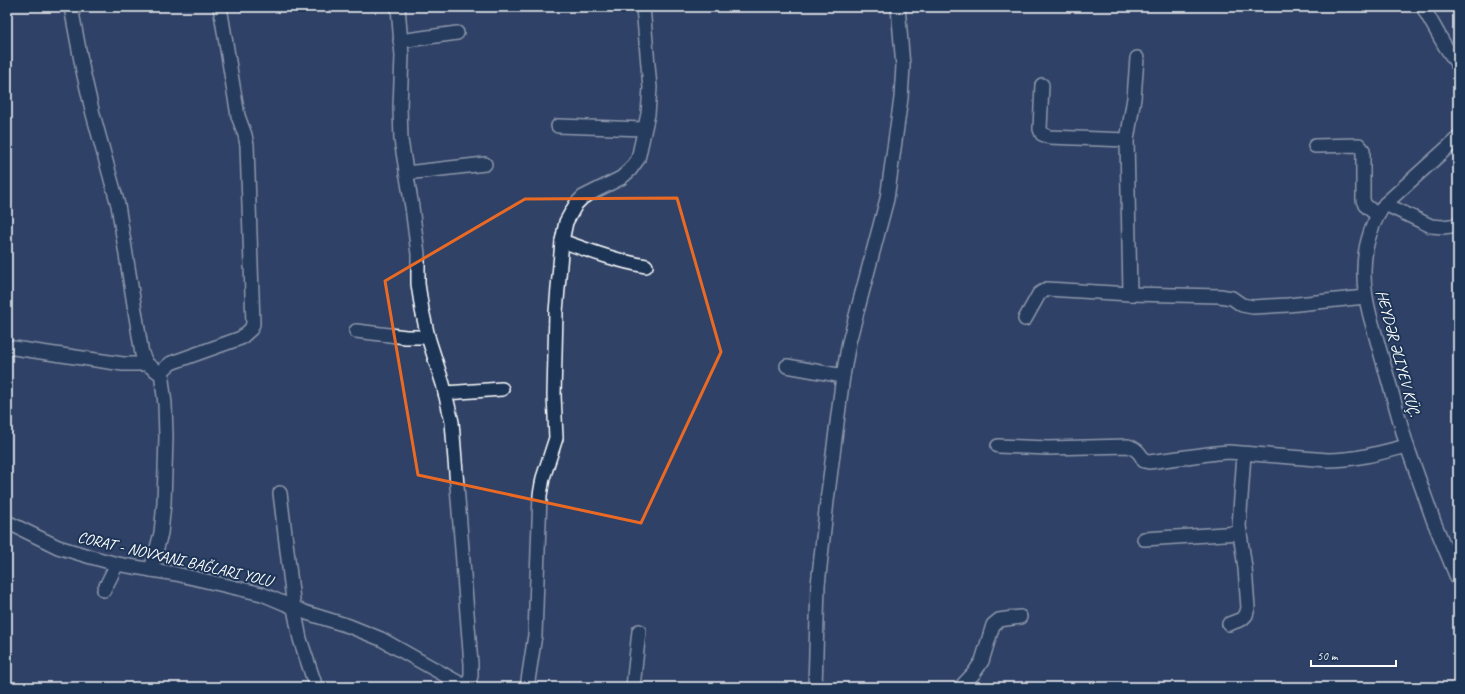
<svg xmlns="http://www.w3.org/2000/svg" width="1465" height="694" viewBox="0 0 1465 694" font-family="Caveat,sans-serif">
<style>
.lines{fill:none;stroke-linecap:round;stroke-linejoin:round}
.street-casing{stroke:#fff;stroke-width:16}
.street{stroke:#1d3557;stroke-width:13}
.marked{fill:none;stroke:#ea6a24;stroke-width:3;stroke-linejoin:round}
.labels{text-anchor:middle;stroke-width:4;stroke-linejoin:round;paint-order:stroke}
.street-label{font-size:16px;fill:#fff;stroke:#1d3557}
</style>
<rect width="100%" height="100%" fill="#304266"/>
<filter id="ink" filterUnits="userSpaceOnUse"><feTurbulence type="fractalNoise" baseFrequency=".025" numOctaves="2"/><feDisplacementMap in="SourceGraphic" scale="8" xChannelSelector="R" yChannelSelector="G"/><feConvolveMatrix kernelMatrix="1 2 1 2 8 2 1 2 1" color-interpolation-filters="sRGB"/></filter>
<g filter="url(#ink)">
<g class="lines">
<g class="street-casing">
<g id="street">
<polyline points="71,7 83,71 93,114 118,205 142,354 147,364 162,375"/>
<polyline points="398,7 402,56 400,107 401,140 412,207 418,254 418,284 422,310 428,337 443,384 452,422 471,664 471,676 467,687"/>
<polyline points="1423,7 1445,46 1458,65"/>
<polyline points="400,41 457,33"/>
<polyline points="1042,85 1040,129 1042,134 1049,137 1127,140"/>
<polyline points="558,126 644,129"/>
<path d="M1458,138L1385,204C1361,238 1360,278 1370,316L1407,446L1434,522L1458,580"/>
<polyline points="1315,146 1359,145 1363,150 1363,200 1365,205 1377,215"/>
<polyline points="406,173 485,164"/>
<polyline points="1385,204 1431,226 1443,227 1458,225"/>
<path d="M562,241C590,251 617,261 646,266"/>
<polyline points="1130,294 1127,140 1134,98 1137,58"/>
<polyline points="1025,319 1039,294 1047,289 1130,294 1220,296 1232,298 1242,305 1253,307 1288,305 1365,297"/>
<polyline points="356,331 406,337 428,337"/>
<polyline points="7,347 123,364 147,364"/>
<polyline points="787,366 843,376"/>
<polyline points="445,393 502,389"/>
<path d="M998,446L1048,448L1128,446C1137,449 1140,453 1144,461L1149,462L1216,453L1229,452L1328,460C1355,460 1380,453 1407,446"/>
<polyline points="280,493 294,608 300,639 316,687"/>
<polyline points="7,522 58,547 91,557 117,564 176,574 262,594 307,613 349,626 381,639 466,687"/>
<polyline points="1144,539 1240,533"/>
<polyline points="151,570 161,533 164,503 166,437 165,404 162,380 163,370 171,363 241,338 251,329 253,324 247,145 245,135 238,116 220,7"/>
<polyline points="104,590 117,564"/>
<polyline points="1229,624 1242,619 1246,615 1248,608 1245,568 1239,526 1244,454"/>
<polyline points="527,687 535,635 540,495 543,478 556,438 554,395 556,312 562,241 566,222 576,204 583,197 621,178 630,170 638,159 648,114 650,88 643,7"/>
<polyline points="633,687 639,631"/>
<polyline points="815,687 818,585 827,501 843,376 849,342 887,199 901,98 903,66 898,7"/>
<polyline points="961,687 974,673 982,661 993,625 999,620 1020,617"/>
</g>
</g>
<use href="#street" class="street"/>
</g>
</g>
<path d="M0 0H1465V694H0ZM677,198L721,352L641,523L418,475L385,281L525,199Z" fill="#304266" fill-opacity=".55" fill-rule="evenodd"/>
<path class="marked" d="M677,198L721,352L641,523L418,475L385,281L525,199Z"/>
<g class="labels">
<g class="street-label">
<text transform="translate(1399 353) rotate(75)" y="6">HEYDƏR ƏLIYEV KÜÇ.</text>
<text transform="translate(175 558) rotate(13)" y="6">CORAT - NOVXANI BAĞLARI YOLU</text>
</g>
</g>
<rect width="1465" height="694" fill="none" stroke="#1d3557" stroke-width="24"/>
<rect x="12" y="12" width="1441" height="670" fill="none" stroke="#fff" stroke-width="1.5" filter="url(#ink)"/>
<path d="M1311 660v6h85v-6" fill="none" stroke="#ffffff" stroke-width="2"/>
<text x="1317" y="660" font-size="12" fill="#ffffff" stroke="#1d3557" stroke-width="3" paint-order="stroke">50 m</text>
</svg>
